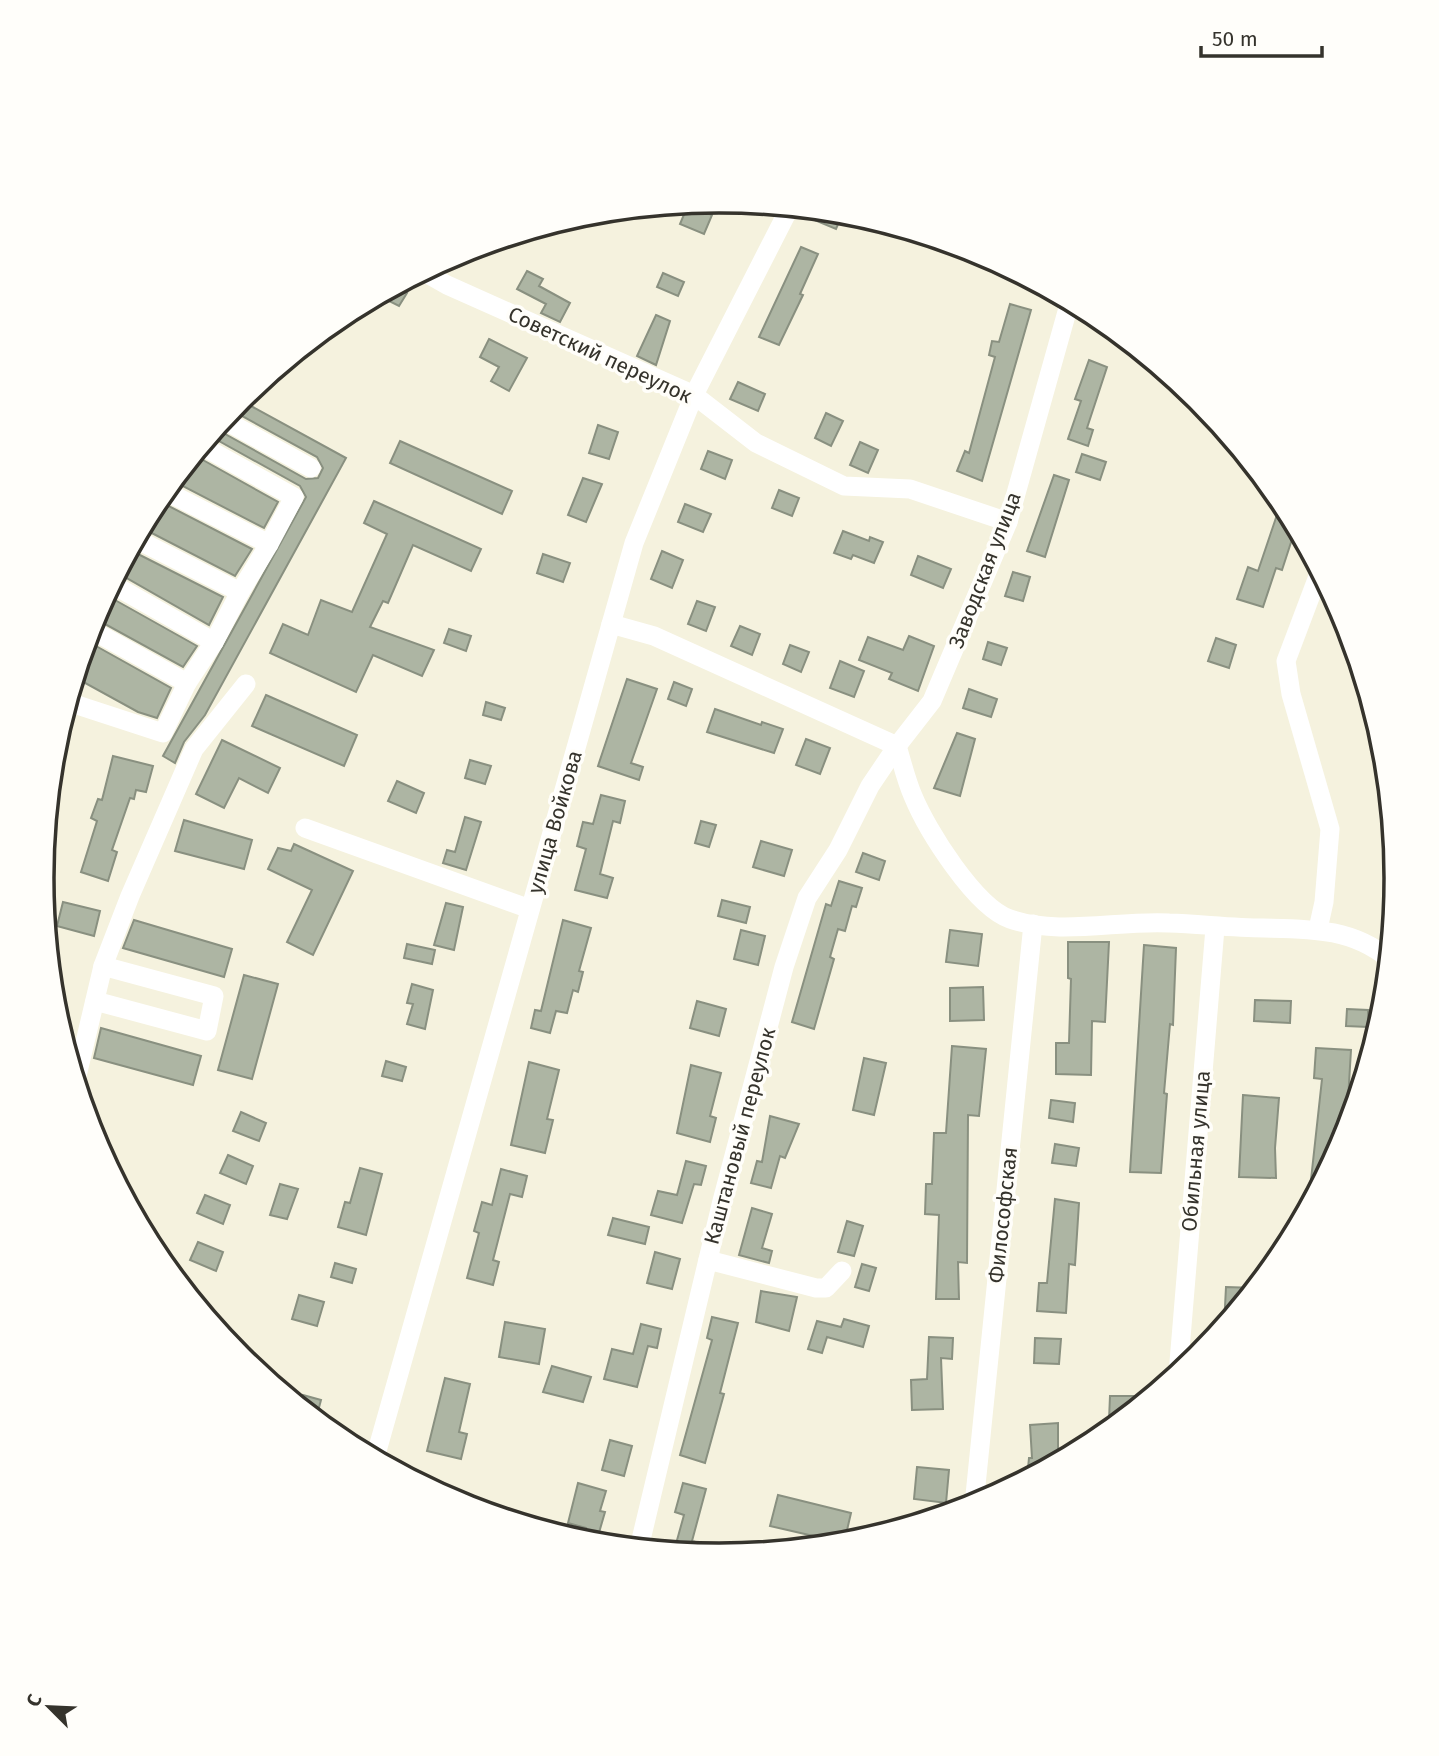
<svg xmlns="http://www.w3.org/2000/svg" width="1439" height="1756" viewBox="0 0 1439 1756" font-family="'Fira Sans',sans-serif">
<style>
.building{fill:#adb5a3;stroke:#899080;stroke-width:2}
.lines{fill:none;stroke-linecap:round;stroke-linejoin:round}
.minor{stroke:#fff;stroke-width:19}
.labels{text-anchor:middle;stroke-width:7;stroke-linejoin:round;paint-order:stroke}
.street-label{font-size:21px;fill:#35332c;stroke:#fffefa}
.rim{fill:none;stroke:#35332c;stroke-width:3.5}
</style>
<rect width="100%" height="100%" fill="#f5f2de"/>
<g class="building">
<polygon points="688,205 712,215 704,234 680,224"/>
<polygon points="802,209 830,211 843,213 836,229 800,214"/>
<polygon points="801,247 818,254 800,294 803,295 779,345 759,337"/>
<polygon points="527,271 543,279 539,286 570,303 560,322 541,313 546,304 517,289"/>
<polygon points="663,273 684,282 678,296 657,287"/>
<polygon points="394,288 407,293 399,306 379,296"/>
<polygon points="1010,304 1031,310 982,481 957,471 965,451 969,453 995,357 989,355 992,341 999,342"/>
<polygon points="656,315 670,321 656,365 637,356"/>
<polygon points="489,339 527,358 509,391 491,381 499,367 480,357"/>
<polygon points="1089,360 1107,367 1087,428 1093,430 1088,446 1068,439 1081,401 1075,399"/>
<polygon points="738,382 765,394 758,411 730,399"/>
<polygon points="240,400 346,458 205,715 184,742 175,763 163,756 306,497 300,486 210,436 216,429 306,479 318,478 323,468 317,457 231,410"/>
<polygon points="826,413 843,421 831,446 815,438"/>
<polygon points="598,425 618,432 609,459 589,453"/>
<polygon points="400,441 512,491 502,514 390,463"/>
<polygon points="860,442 878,450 868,473 850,465"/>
<polygon points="708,451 732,460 725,479 701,469"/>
<polygon points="1082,454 1106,462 1100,480 1076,472"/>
<polygon points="194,455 278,502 264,528 173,481"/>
<polygon points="1054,475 1069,480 1045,557 1027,551"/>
<polygon points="583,478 602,484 586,522 568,515"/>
<polygon points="779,490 799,498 792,516 772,508"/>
<polygon points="157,500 252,549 235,576 142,528"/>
<polygon points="1282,500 1296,527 1282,570 1276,568 1263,607 1237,599 1248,567 1258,571"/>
<polygon points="374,501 481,549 471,571 413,545 388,603 383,601 370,627 434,650 422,676 373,655 356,692 270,653 283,624 308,635 321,600 352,612 387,534 364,523"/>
<polygon points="685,504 711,514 703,532 678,522"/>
<polygon points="843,531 869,541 870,537 883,542 874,563 853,555 851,559 834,553"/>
<polygon points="130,550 223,597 209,625 118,573"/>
<polygon points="662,551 683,560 672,588 651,579"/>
<polygon points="543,554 570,563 563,582 537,573"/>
<polygon points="918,556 951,569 943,588 911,575"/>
<polygon points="1013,572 1030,577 1023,601 1005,596"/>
<polygon points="106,595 197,646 183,667 94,618"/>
<polygon points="697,601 715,607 706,631 688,624"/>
<polygon points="740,626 760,634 752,655 731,646"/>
<polygon points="449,629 471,636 466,651 444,643"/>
<polygon points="909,636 934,646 918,691 889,679 892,673 859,660 868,637 903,650"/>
<polygon points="1216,638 1236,645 1229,668 1208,661"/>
<polygon points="87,641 171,688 157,718 138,712 76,678"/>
<polygon points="988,642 1007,648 1001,665 983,659"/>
<polygon points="790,645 809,652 801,672 783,664"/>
<polygon points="840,661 864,671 854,697 830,688"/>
<polygon points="627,679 657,689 631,763 643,767 639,780 598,766"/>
<polygon points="674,682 692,689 686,706 668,699"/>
<polygon points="969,689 997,699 991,717 963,708"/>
<polygon points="266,695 357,735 344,766 252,726"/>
<polygon points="486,702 505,708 501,720 483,715"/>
<polygon points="715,709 761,725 762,722 783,729 774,753 707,732"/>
<polygon points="957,733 975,739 960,796 934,788"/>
<polygon points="806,739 830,748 820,774 796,765"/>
<polygon points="222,740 280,768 268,793 239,778 224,808 196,794"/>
<polygon points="113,756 153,766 146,792 136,790 134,799 130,798 112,850 117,852 108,881 81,872 97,821 91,818 98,799 102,800"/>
<polygon points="470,760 491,766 485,784 465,778"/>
<polygon points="397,781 424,793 416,813 388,801"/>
<polygon points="601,795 625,801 620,823 613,821 600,874 613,878 607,898 575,890 586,849 577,846 583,822 593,824"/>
<polygon points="465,817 481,822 466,870 443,863 447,850 455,852"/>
<polygon points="184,820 252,840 244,869 175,851"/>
<polygon points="701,821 716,825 709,847 695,843"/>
<polygon points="761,841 792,850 784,876 753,867"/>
<polygon points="294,844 353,871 313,955 287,942 312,890 268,869 278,848 291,851"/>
<polygon points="863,853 885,861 879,880 856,872"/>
<polygon points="839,881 862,888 856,907 852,906 845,931 838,929 830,957 834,959 814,1029 792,1022 826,904 831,906"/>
<polygon points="722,900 750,907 746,923 718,916"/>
<polygon points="63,902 100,911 94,936 57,926"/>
<polygon points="446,903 463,907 454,950 434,945"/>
<polygon points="134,920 232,949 224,977 123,948"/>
<polygon points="563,920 591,928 579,971 583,972 578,992 573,990 567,1013 556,1011 550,1033 531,1028 535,1010 541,1011"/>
<polygon points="741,930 765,936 758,965 734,959"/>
<polygon points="950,930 982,934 978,966 946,962"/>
<polygon points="1068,942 1109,942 1105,1022 1092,1021 1091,1075 1056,1074 1056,1043 1069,1043 1071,979 1068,978"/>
<polygon points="407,944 435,950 432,964 404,958"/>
<polygon points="1144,945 1176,948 1173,1025 1170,1024 1164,1093 1167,1094 1161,1173 1130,1172"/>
<polygon points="244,975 278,984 252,1079 218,1070"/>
<polygon points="412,984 433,990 425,1029 407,1024 413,1004 407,1003"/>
<polygon points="983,987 984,1020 950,1021 950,988"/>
<polygon points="1255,1000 1291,1001 1290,1023 1254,1021"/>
<polygon points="697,1001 726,1009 719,1036 690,1028"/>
<polygon points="1347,1009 1368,1010 1368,1027 1346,1026"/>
<polygon points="101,1028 201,1056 193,1085 94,1058"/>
<polygon points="952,1046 986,1049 979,1116 968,1115 967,1263 958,1262 959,1299 936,1299 939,1215 925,1214 926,1184 932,1184 934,1133 946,1133"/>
<polygon points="1316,1048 1351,1050 1348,1100 1357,1101 1345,1138 1308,1207 1322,1079 1314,1078"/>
<polygon points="864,1058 886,1063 874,1115 853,1110"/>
<polygon points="386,1061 406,1067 402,1081 382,1076"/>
<polygon points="529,1062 559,1070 547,1119 553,1120 545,1153 511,1145"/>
<polygon points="691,1065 721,1073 710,1116 716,1118 710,1142 677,1133"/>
<polygon points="1243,1095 1279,1098 1275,1148 1276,1178 1239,1177"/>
<polygon points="1051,1100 1075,1103 1073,1122 1049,1118"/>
<polygon points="241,1112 266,1123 259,1141 233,1131"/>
<polygon points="770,1116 799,1124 785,1158 780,1156 771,1188 751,1183 757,1161 762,1162"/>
<polygon points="1055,1144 1079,1148 1076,1166 1052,1163"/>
<polygon points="228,1155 253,1166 246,1184 220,1173"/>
<polygon points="686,1161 706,1166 701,1185 694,1184 682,1223 651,1215 658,1191 677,1195"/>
<polygon points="360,1168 382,1174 366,1235 338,1227 345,1202 350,1203"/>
<polygon points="501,1169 527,1176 522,1197 510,1194 493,1260 499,1262 493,1285 467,1278 479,1233 474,1231 482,1202 492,1205"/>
<polygon points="280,1184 298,1189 287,1219 270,1215"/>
<polygon points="205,1195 230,1205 223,1224 197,1213"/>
<polygon points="1055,1199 1079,1203 1075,1265 1069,1264 1066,1313 1037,1311 1039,1283 1047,1283"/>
<polygon points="752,1208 772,1214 762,1248 772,1251 769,1263 739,1255"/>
<polygon points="613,1218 649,1227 645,1244 608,1235"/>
<polygon points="847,1221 863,1226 854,1256 838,1252"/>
<polygon points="198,1242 223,1252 216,1271 190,1260"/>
<polygon points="655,1252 680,1259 672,1289 647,1283"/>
<polygon points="335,1263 356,1269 352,1283 331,1277"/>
<polygon points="862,1264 876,1268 869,1291 855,1287"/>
<polygon points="1226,1287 1255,1288 1224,1326"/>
<polygon points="761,1291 797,1297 789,1331 756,1322"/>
<polygon points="299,1295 324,1302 317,1326 292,1319"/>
<polygon points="712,1317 738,1323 720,1393 724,1394 705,1463 680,1455 712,1340 707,1338"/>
<polygon points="844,1319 869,1326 863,1347 827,1337 822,1353 808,1349 817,1321 841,1327"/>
<polygon points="505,1322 545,1329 539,1364 499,1357"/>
<polygon points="641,1324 661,1329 657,1348 648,1346 637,1387 604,1379 612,1349 633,1354"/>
<polygon points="929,1337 953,1338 952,1359 941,1358 943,1409 912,1410 911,1380 927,1379"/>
<polygon points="1035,1338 1061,1339 1059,1364 1034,1363"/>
<polygon points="552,1366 591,1377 583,1402 543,1392"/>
<polygon points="445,1378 470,1384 459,1432 467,1434 461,1459 427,1451"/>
<polygon points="303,1395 321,1400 317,1415 300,1406"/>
<polygon points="1110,1396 1139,1396 1138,1406 1122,1420 1109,1420"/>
<polygon points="1058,1423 1058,1461 1027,1478 1029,1458 1032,1458 1030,1425"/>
<polygon points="610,1440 632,1446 624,1476 602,1470"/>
<polygon points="917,1467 949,1470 946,1503 914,1499"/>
<polygon points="578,1483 606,1491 600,1511 605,1512 596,1543 582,1541 586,1528 568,1523"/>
<polygon points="683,1483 706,1489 692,1541 722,1549 721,1555 674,1551 684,1515 675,1512"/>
<polygon points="778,1495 851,1513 844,1543 770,1526"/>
</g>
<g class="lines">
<g class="minor">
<polyline points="424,272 447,285 694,395 756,443 844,486 910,489 1008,522"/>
<polyline points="224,420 311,468"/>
<polyline points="202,446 294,497 269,544"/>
<polyline points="165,491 269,544 240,592"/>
<polyline points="136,539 240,592 214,642"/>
<polyline points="112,584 214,642 187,683"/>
<path d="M611,624L654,636L897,746C902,762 906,780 913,796C927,830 975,907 1010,919C1059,936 1118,920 1169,923C1201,924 1232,928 1264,928C1310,929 1352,928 1389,959"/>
<polyline points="68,702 163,733 187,683 90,629"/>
<polyline points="305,828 530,909"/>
<polyline points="1318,929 1324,902 1330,829 1291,694 1286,661 1320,571"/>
<polyline points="95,1001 207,1031 214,996 103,966"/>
<polyline points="76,1080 103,966 130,896 194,749 246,684"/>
<polyline points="708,1260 816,1288 826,1288 842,1271"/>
<polyline points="1178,1374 1215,928"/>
<polyline points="375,1458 634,543 694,395 790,207"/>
<polyline points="974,1505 1033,924"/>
<polyline points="639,1548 722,1201 784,967 807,898 838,850 870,786 897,746 932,701 1008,522 1070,301"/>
<polyline points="780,1549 781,1549"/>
</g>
</g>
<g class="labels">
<g class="street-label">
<text transform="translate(600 355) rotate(25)" y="7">Советский переулок</text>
<text transform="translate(985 570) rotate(-69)" y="7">Заводская улица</text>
<text transform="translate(555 822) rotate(-74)" y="7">улица Войкова</text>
<text transform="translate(740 1136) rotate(-75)" y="7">Каштановый переулок</text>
<text transform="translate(1196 1151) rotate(-85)" y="7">Обильная улица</text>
<text transform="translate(1003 1215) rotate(-84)" y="7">Философская</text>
</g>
</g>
<path d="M0 0H1439V1756H0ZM54 878a665 665 0 1 1 1330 0a665 665 0 1 1-1330 0Z" fill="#fffefa" fill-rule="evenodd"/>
<path class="rim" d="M54 878a665 665 0 1 1 1330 0a665 665 0 1 1-1330 0Z"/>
<g transform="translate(49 1707) rotate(294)" stroke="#fffefa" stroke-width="5" paint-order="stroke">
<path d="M0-5L12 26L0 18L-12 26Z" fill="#35332c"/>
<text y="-10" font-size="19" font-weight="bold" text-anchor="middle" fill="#35332c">С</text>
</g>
<path d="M1201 46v10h121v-10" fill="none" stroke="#35332c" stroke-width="3.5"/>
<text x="1212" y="46" font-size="21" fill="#35332c" stroke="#fffefa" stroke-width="5" paint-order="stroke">50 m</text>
</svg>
